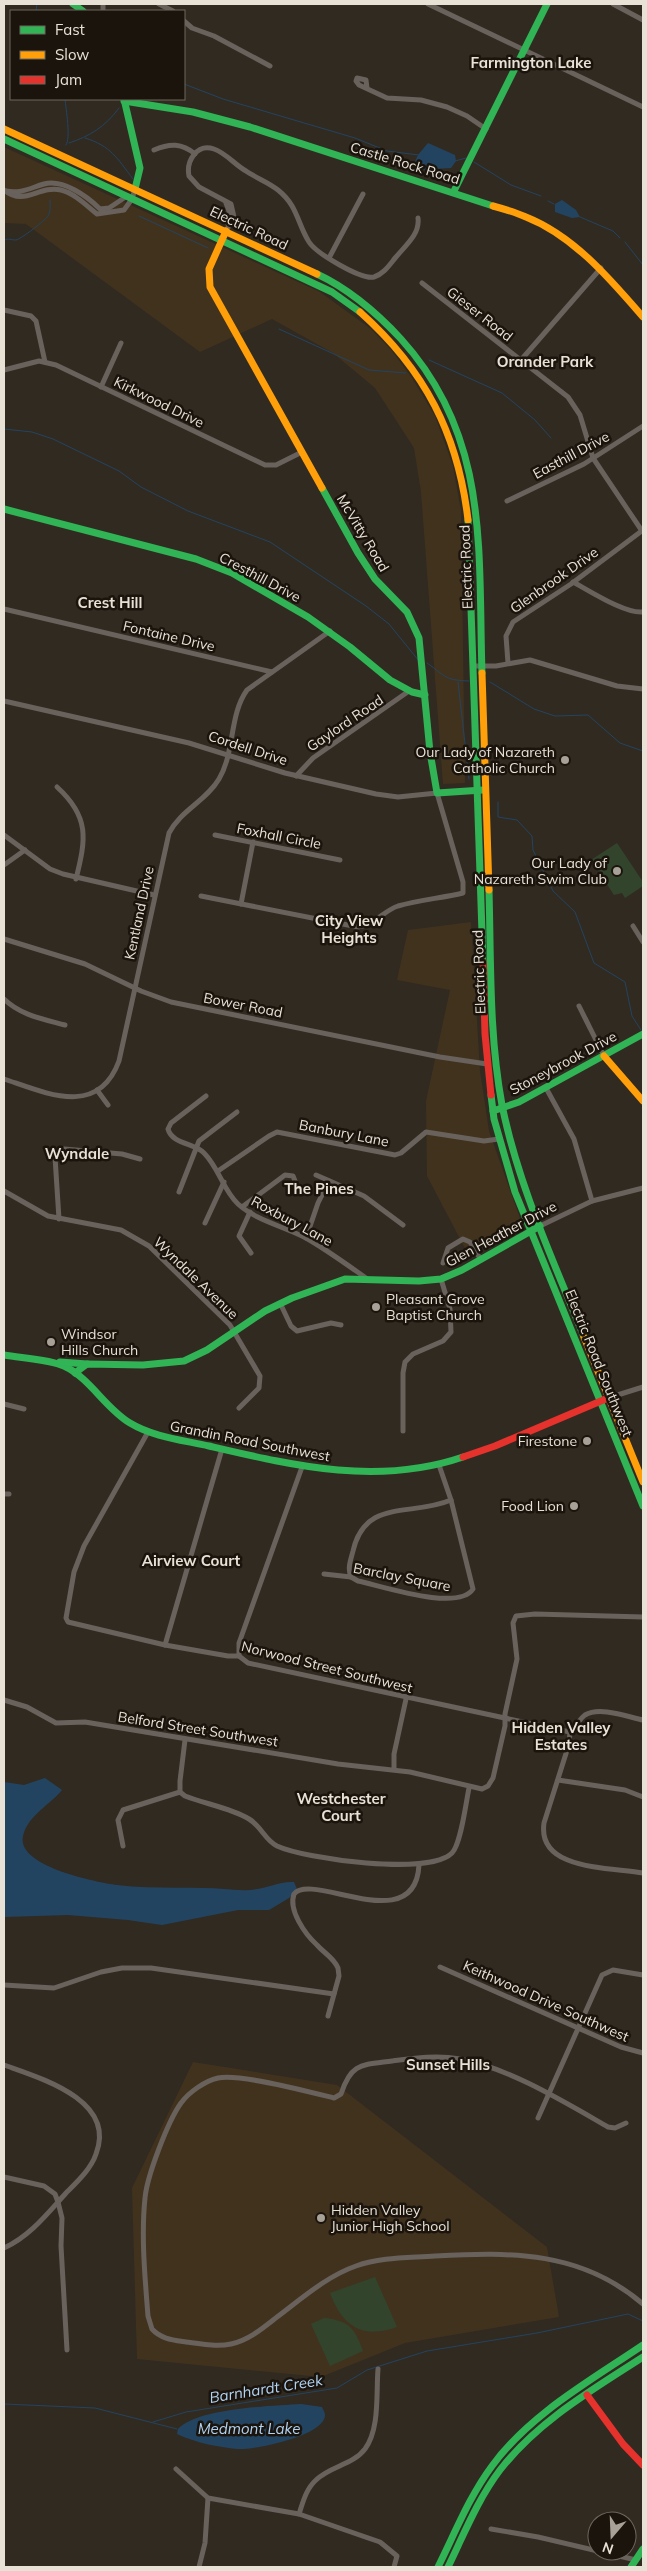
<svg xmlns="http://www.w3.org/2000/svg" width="647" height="2571" viewBox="0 0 647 2571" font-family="Mulish,sans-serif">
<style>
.built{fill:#41321e}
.green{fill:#32452c}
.water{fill:#234461}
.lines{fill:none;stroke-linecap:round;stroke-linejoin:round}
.stream{stroke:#234461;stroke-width:1}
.street{stroke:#69615c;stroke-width:5}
.fast{stroke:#30b455;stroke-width:7}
.slow{stroke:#ff9f0a;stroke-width:7}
.jam{stroke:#e5322d;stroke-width:7}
.poi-dot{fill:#a8a197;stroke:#1a140d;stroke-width:2}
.labels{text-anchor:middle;stroke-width:5;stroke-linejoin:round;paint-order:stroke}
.street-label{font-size:14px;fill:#e8e1d6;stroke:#1a140d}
.poi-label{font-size:14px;fill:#e8e1d6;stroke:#1a140d;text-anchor:end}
.neighbourhood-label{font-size:15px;font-weight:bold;fill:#e8e1d6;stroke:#1a140d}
.water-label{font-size:15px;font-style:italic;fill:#b0d3f4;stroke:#1a140d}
</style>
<rect width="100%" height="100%" fill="#312a21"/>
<g class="built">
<polygon points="4,147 320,292 371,329 392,351 412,378 435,416 453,466 461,511 465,783 443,784 421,492 414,448 375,388 333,353 272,319 200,352 26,224 4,223"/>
<polygon points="471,922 480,1071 489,1131 522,1224 469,1256 427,1176 426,1101 450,990 397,980 408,930"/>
<polygon points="193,2062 337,2085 547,2247 559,2317 405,2343 321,2377 137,2359 132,2188"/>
</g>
<g class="green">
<polygon points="617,843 643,882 643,886 625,898 622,893 614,895 591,860"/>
<path d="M375,2277L397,2327C362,2339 343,2327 330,2293Z"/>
<path d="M324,2318C350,2321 354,2328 363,2351L330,2366L311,2324Z"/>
</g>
<g class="water">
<polygon points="428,143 455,155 456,161 451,168 416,170 413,166 418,155"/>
<polygon points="562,200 576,210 580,217 572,218 555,212 555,204"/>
<path d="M45,1778L62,1790C50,1805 28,1815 23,1836C16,1866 95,1882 117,1885C146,1889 175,1887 204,1888C219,1888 235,1891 250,1890C266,1889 279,1881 294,1882L297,1889L289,1898L269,1910H238L162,1925L128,1920L68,1915L4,1917V1782L24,1785Z"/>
<path d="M301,2404L322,2407C323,2410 325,2412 325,2415C325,2436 254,2450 238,2449C218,2447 196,2443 177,2434L178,2429C198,2408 271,2406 301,2404Z"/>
</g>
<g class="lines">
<g class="stream">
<polyline points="36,11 37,4"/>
<polyline points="184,84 223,99 355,138 387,151 419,155"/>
<path d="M65,99C66,109 71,139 66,145"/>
<path d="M85,138C111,146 117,158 133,179"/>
<path d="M69,143C90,136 105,127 119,108"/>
<polyline points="455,161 466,158"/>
<polyline points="474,162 511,185 541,196"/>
<polyline points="548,201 554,204"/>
<polyline points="139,216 208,248"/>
<polyline points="580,217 613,231 620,238"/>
<path d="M4,240C9,238 11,240 16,240C21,239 46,220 48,216C51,211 50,206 50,200"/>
<polyline points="625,242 643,265"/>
<polyline points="279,329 369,370 406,373"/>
<polyline points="429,360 502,393 535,420 551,438"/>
<polyline points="4,429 32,432 53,439 119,471 141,487 188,511 270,542 366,606 389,624 419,661"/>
<path d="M427,663C447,677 444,680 469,681"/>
<polyline points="458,682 469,779"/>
<polyline points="490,682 534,709 555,716 588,715 620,743 643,751"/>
<polyline points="498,802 498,817 517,820 532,836 533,850 553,891 575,912 594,963 625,982 632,1016 641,1030"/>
<polyline points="4,2404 95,2408 177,2429"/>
<polyline points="153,2422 186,2412 337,2388 367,2370 427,2351 537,2333 628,2314 643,2321"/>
</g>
<g class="street">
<polyline points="159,4 173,11"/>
<polyline points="428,4 643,107"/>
<polyline points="613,4 643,20"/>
<polyline points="103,11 103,4"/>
<polyline points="184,21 192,28 214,36 270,66"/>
<polyline points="367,88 366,80 357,78 356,81 359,85 387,98 421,100 447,107 467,116 486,129"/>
<path d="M154,150C170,143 182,143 195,154"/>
<path d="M4,190C25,207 38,185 61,190C74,193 87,206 97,214L124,210L132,199L135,189"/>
<path d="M6,191C21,194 30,188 44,184C63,179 87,196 100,209L109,208L127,196"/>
<polyline points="226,203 229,211 228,224"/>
<path d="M226,231L234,217L231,204L199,187L189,176C186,161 197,143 214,149C226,153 235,165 246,171C256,178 268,182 278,190C298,206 297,223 309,242C316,253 361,280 374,277C384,274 390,264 396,257C406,245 420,234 418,218"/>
<polyline points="329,258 363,194"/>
<polyline points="422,283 568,397 580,415 593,458 642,531"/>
<polyline points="4,310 31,316 36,321 45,362"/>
<polyline points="521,360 601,268"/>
<polyline points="4,370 39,361 56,365 265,465 276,465 302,452"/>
<polyline points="101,387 121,343"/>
<polyline points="507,501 584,464 643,426"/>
<path d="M573,582C590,591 625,614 643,612"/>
<polyline points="4,609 272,672"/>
<polyline points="508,663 506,636 513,622 571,584 643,530"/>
<polyline points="473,666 496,666 530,660 617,686 643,689"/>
<path d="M4,701L189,743L285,773L376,794L398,797L437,793L463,882V893C442,898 419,900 398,906C383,911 375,925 358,927L201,896"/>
<polyline points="296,776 313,758 409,691"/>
<path d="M57,787C90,817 86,839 76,879"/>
<polyline points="4,835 50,869 63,874 154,895"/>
<polyline points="215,835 340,860"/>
<polyline points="4,865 25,850"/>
<polyline points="241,904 253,842"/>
<polyline points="633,926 643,942"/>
<polyline points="4,939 85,964 141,991 171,1002 440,1057 487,1064"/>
<path d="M4,999C20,1015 43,1019 65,1025"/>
<polyline points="579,1006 604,1056"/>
<path d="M4,1079C46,1093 98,1118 119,1061L169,833C181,810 206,801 219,779C235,752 229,715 247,690L330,631"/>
<polyline points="546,1088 574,1139 592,1201"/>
<polyline points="97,1090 108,1105"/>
<path d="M206,1096L171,1123L168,1129C172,1144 194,1143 204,1153C219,1168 223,1190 238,1204C257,1221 283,1226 306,1238C327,1250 346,1264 366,1278"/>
<polyline points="218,1171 269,1136 277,1132 395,1155 401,1153 426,1132 484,1141 499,1139"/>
<polyline points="316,1175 364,1196 403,1225"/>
<polyline points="4,1191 48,1216 121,1230 149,1246 230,1325 260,1376 259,1388 239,1408"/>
<polyline points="179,1192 199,1141 237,1112"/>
<polyline points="242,1207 285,1175 293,1176 295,1181 292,1185"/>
<polyline points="250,1212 239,1236 251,1253"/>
<polyline points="59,1219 55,1157 58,1151 64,1149 122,1154 140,1159"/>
<polyline points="205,1223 224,1182"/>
<polyline points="540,1226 592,1201 643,1188"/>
<polyline points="306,1238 318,1203 329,1181"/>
<polyline points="443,1263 448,1248 463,1239 470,1242 481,1260"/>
<polyline points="280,1303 291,1326 297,1331 331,1323 341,1325"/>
<polyline points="608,1398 643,1387"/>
<polyline points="4,1404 24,1409"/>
<polyline points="403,1431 403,1373 405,1362 413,1354 443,1341 451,1332 450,1309 441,1279"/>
<polyline points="148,1432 84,1546 74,1572 66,1618 68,1622 165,1645 228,1656 239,1656 248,1663 570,1732"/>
<polyline points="4,1494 9,1494"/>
<path d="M324,1574L351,1577L358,1581C382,1586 458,1612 473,1589L451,1500L439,1465"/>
<path d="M351,1577C347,1568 351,1559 353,1551C365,1498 411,1517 451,1500"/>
<polyline points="165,1645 222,1449"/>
<polyline points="239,1656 239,1643 302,1467"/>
<polyline points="4,1700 27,1707 56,1723 85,1722 338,1764 410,1772 482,1789 488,1786 493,1778 505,1726 505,1714 517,1659 513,1623 516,1616 535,1614 643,1617"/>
<path d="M570,1732L569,1744L544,1823C537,1871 611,1867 643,1873"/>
<path d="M570,1732C576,1728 579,1719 585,1715C600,1706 628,1717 643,1720"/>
<polyline points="394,1769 394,1754 406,1699"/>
<polyline points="558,1780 625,1790 643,1797"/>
<polyline points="180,1792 180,1781 185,1740"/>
<path d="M123,1846L118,1820L123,1810L180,1792L185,1796C205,1804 231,1808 249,1819C261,1826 265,1840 277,1846C305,1859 429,1876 452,1853C461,1844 466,1802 469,1788"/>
<polyline points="440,1967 621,2047 643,2053"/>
<polyline points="4,1985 54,1988 101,1972 122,1968 151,1968 334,1994"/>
<path d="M328,2016L339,1976L338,1968C334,1958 324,1953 317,1945C305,1934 288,1910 294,1894C312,1871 415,1939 419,1865"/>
<path d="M4,2065C40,2078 117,2100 96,2154C91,2169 77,2182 66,2193C47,2214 30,2236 4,2248"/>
<polyline points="538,2118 602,1975 613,1970 643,1975"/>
<path d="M626,2123L615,2128L608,2127C566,2103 507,2067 460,2059C437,2055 415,2058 392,2061C361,2065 351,2063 341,2094L334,2098C310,2092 239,2073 218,2078C205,2081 189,2092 181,2103C168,2121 147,2176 145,2198C141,2236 145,2278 148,2316L152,2329C161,2339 173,2340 186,2342C201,2344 217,2347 231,2344C249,2340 263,2328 277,2317C301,2299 327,2276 356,2266C381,2257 409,2258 435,2256C513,2252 581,2251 643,2304"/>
<polyline points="4,2177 44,2186 55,2194 58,2202 62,2218 61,2246 67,2350"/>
<polyline points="176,2469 208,2498 299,2514 380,2542 397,2556 394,2567"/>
<path d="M299,2514C303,2502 306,2489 316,2480C330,2466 353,2465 365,2449C380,2428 376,2394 378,2369"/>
<polyline points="491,2529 538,2537 636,2560"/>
<polyline points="199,2567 205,2543 208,2498"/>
</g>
<g class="fast">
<polyline points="73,4 83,11"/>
<polyline points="124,99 140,168 135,189"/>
<polyline points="124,101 193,112 250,127 493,206"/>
<polyline points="4,139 332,292 360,312"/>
<polyline points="454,191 547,4"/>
<path d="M317,274C349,289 377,313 401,339C490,437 478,550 482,673"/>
<polyline points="322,488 358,553 375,579 407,612 419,638 430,752 437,793 483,790"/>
<polyline points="4,509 196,559 232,573 308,617 350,647 390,680 412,692 425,695"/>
<polyline points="468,520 483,962"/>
<path d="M489,890C491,962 489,1035 502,1105C518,1185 554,1262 584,1337"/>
<polyline points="491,1095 494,1119 515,1192 643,1506"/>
<polyline points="493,1111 519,1102 643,1034"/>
<path d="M4,1355C21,1358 49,1359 64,1366C90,1378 105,1408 130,1423C153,1437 183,1440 209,1446C295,1466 378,1486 463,1457"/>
<polyline points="60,1362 87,1364"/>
<polyline points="75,1373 87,1364 143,1365 184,1361 207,1350 265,1311 292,1298 345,1279 419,1281 441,1279 462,1270 540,1226"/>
<path d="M438,2567C455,2533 469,2497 492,2466C530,2414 590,2381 643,2345"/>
<path d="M448,2567C464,2534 478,2499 500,2470C538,2421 592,2390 643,2357"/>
<polyline points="631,2567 643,2549"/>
</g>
<g class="slow">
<polyline points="4,129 317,274"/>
<path d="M493,206C504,209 515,212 526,217C574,236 610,279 643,317"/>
<polyline points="226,231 209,269 210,287 322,488"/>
<path d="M360,312C425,370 458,434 468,520"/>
<polyline points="482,673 489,890"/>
<polyline points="604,1056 643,1101"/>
<polyline points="584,1337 643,1482"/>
</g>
<g class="jam">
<polyline points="483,962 485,1034 491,1095"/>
<polyline points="463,1457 495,1446 608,1398"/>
<polyline points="587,2395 623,2444 643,2465"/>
</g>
</g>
<g class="poi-dot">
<circle cx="565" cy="760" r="5"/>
<circle cx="617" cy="871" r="5"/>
<circle cx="376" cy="1307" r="5"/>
<circle cx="51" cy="1342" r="5"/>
<circle cx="587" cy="1441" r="5"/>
<circle cx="574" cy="1506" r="5"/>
<circle cx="321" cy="2218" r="5"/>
</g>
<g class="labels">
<g class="street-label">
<text transform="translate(405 163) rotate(17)" y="5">Castle Rock Road</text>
<text transform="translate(249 228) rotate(25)" y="5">Electric Road</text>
<text transform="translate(480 314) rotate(38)" y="5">Gieser Road</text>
<text transform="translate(159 402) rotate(26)" y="5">Kirkwood Drive</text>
<text transform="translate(571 455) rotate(-28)" y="5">Easthill Drive</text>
<text transform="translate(363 533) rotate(59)" y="5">McVitty Road</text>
<text transform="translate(466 567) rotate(-92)" y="5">Electric Road</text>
<text transform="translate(260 577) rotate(28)" y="5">Cresthill Drive</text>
<text transform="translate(554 580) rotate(-35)" y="5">Glenbrook Drive</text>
<text transform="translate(169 636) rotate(13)" y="5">Fontaine Drive</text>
<text transform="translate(345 723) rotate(-34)" y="5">Gaylord Road</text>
<text transform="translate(248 748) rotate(18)" y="5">Cordell Drive</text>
<text transform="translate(279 836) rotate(11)" y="5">Foxhall Circle</text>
<text transform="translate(139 913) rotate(-78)" y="5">Kentland Drive</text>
<text transform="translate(479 972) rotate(-92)" y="5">Electric Road</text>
<text transform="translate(243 1005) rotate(11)" y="5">Bower Road</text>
<text transform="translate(563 1063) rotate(-28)" y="5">Stoneybrook Drive</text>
<text transform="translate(344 1133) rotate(11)" y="5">Banbury Lane</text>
<text transform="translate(292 1221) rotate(28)" y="5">Roxbury Lane</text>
<text transform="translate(501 1234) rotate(-28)" y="5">Glen Heather Drive</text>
<text transform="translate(196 1278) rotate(44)" y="5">Wyndale Avenue</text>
<text transform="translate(599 1363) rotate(68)" y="5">Electric Road Southwest</text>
<text transform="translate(250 1441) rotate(11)" y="5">Grandin Road Southwest</text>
<text transform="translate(402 1577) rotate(11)" y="5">Barclay Square</text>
<text transform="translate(327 1667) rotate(14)" y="5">Norwood Street Southwest</text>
<text transform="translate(198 1729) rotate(9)" y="5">Belford Street Southwest</text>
<text transform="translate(546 2001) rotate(24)" y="5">Keithwood Drive Southwest</text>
</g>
<g class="poi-label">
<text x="555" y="757">Our Lady of Nazareth<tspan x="555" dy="16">Catholic Church</tspan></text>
<text x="607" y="868">Our Lady of<tspan x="607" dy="16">Nazareth Swim Club</tspan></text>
<text x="386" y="1304" text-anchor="start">Pleasant Grove<tspan x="386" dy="16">Baptist Church</tspan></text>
<text x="61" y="1339" text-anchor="start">Windsor<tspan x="61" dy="16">Hills Church</tspan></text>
<text x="577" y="1446">Firestone</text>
<text x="564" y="1511">Food Lion</text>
<text x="331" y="2215" text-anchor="start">Hidden Valley<tspan x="331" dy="16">Junior High School</tspan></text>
</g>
<g class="neighbourhood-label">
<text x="531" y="68">Farmington Lake</text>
<text x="545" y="367">Orander Park</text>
<text x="110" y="608">Crest Hill</text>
<text x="349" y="926">City View<tspan x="349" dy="17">Heights</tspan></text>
<text x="77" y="1159">Wyndale</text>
<text x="319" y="1194">The Pines</text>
<text x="191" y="1566">Airview Court</text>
<text x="561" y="1733">Hidden Valley<tspan x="561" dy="17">Estates</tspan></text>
<text x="341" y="1804">Westchester<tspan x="341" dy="17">Court</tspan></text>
<text x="448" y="2070">Sunset Hills</text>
</g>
<g class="water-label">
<text transform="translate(266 2389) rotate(-9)" y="5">Barnhardt Creek</text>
<text x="249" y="2434">Medmont Lake</text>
</g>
</g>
<rect width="647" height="2571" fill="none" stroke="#e8e1d6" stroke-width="10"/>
<rect x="10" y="10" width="175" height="90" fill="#1a140d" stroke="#6c665d"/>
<rect x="20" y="26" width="25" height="8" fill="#30b455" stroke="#6c665d"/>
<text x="55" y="35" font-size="15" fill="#e8e1d6">Fast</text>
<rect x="20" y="51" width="25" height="8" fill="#ff9f0a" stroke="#6c665d"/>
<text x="55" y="60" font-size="15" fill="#e8e1d6">Slow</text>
<rect x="20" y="76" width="25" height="8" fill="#e5322d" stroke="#6c665d"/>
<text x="55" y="85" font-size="15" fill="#e8e1d6">Jam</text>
<g transform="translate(612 2536) rotate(199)"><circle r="24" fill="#1a140d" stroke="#6c665d"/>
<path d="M0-4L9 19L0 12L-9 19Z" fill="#a8a197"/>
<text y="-8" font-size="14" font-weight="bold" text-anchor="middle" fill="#e8e1d6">N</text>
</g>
</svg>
